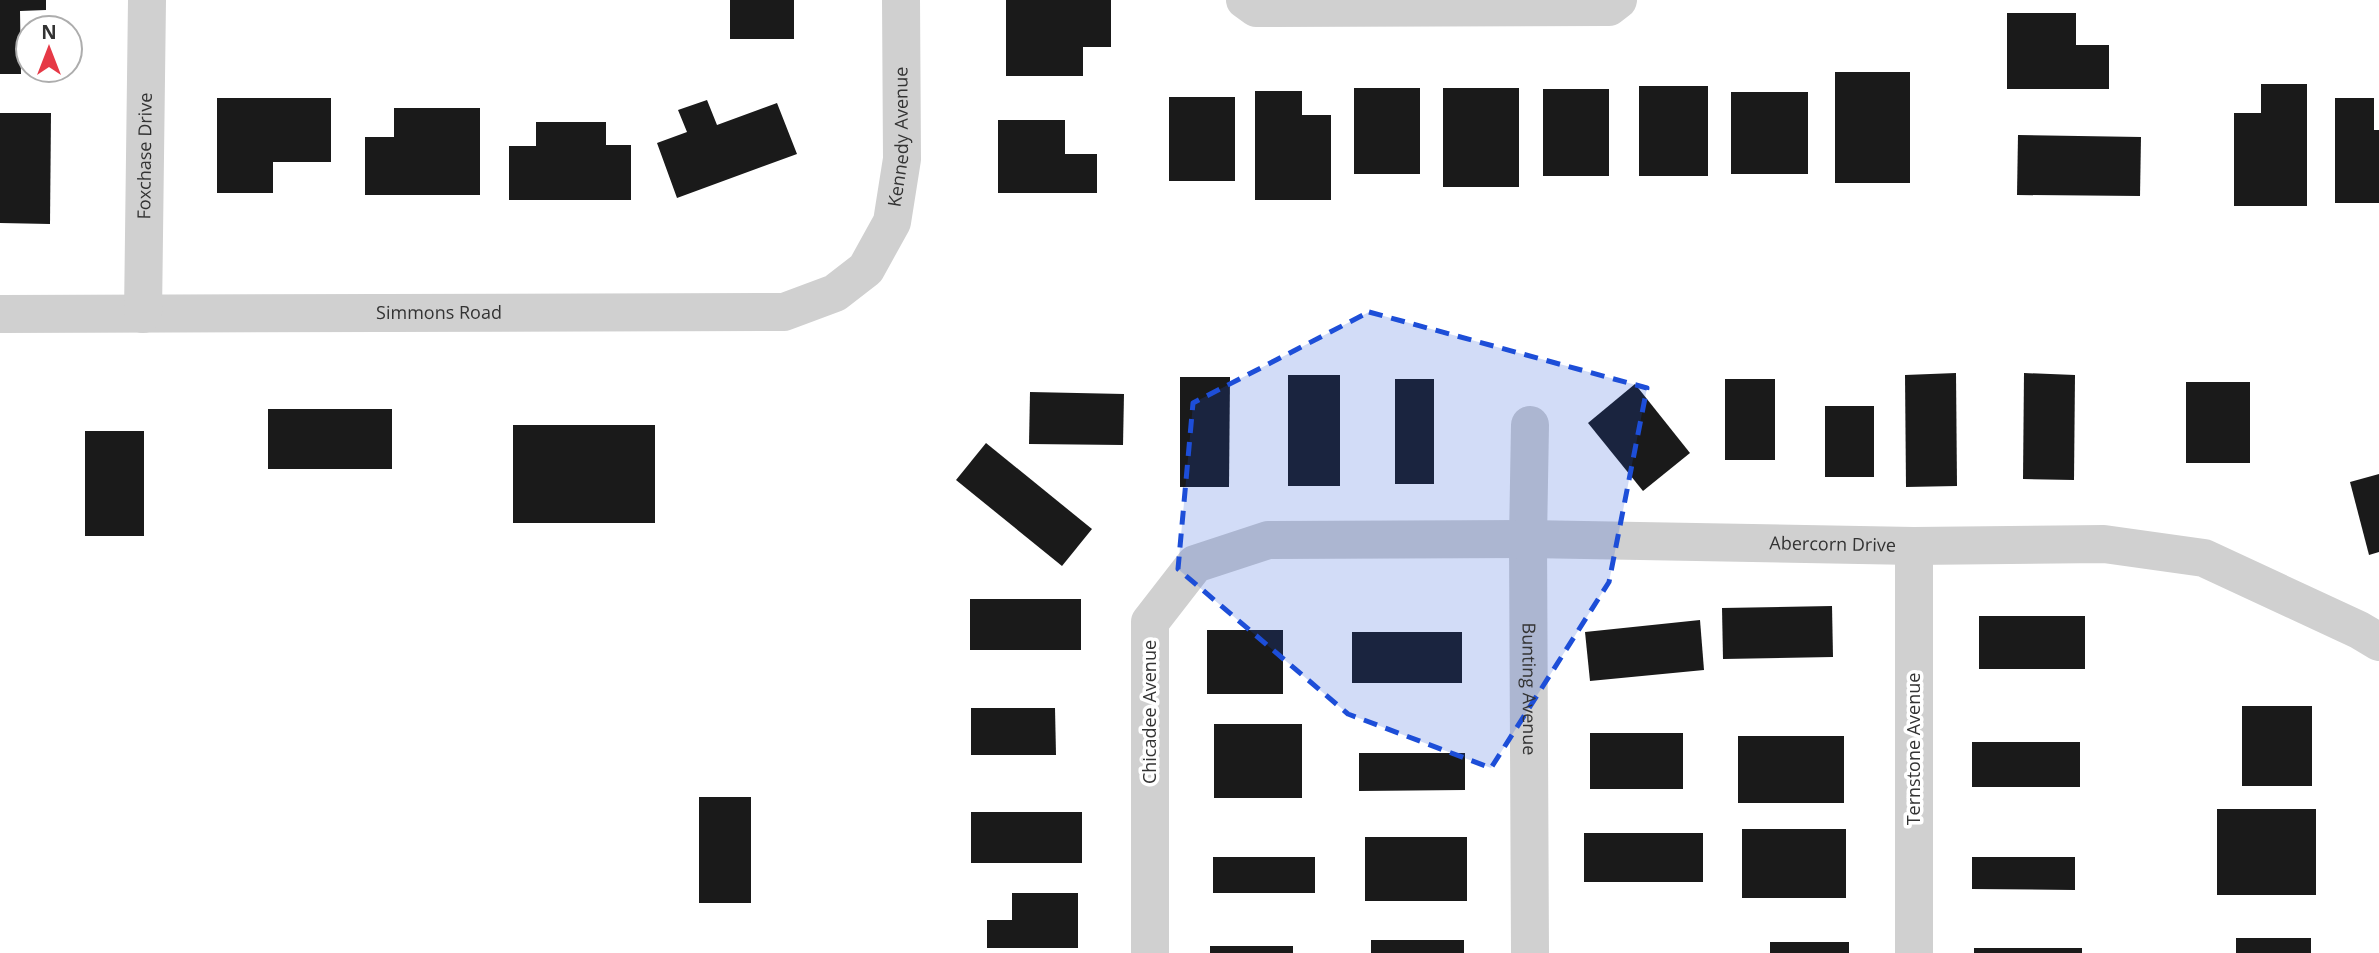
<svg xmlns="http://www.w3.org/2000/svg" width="2379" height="953" viewBox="0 0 2379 953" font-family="'Open Sans',sans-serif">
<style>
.building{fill:#1a1a1a}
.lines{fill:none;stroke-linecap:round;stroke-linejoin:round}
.minor{stroke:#d0d0d0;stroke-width:38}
.marked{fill:#1d4ed8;fill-opacity:0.2;stroke:#1d4ed8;stroke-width:5;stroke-dasharray:14 9;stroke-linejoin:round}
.labels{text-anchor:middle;stroke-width:7;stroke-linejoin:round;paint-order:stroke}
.street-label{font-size:18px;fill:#333;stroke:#fff}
</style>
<rect width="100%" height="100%" fill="#fff"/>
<g class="building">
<polygon points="0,0 46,0 46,10 20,11 21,74 0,74"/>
<rect x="730" y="0" width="64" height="39"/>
<polygon points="1006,0 1111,0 1111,47 1083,47 1083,76 1006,76"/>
<polygon points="2007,13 2076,13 2076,45 2109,45 2109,89 2007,89"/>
<rect x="1835" y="72" width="75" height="111"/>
<polygon points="2261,84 2307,84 2307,206 2234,206 2234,113 2261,113"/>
<rect x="1639" y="86" width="69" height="90"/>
<rect x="1354" y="88" width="66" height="86"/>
<rect x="1443" y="88" width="76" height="99"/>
<rect x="1543" y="89" width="66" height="87"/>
<polygon points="1255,91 1302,91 1302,115 1331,115 1331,200 1255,200"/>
<rect x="1731" y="92" width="77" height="82"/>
<rect x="1169" y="97" width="66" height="84"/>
<polygon points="217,98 331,98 331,162 273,162 273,193 217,193"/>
<polygon points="2335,98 2374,98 2374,130 2379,130 2379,203 2335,203"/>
<polygon points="707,100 717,125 777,103 797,154 677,198 657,143 687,132 678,110"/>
<polygon points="394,108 480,108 480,195 365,195 365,137 394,137"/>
<polygon points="0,113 51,113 50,224 0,223"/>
<polygon points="998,120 1065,120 1065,154 1097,154 1097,193 998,193"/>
<polygon points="536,122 606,122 606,145 631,145 631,200 509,200 509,146 536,146"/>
<polygon points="2018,135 2141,137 2140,196 2017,195"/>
<polygon points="1956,373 1957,486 1906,487 1905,375"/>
<polygon points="2024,373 2075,375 2074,480 2023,479"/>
<rect x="1288" y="375" width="52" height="111"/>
<polygon points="1180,377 1230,377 1229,487 1180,487"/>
<rect x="1395" y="379" width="39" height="105"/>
<rect x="1725" y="379" width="50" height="81"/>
<rect x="2186" y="382" width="64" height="81"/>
<polygon points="1635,384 1690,453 1643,491 1588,423"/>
<polygon points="1030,392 1124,394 1123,445 1029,444"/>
<rect x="1825" y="406" width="49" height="71"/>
<rect x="268" y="409" width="124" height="60"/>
<rect x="513" y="425" width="142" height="98"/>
<rect x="85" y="431" width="59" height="105"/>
<polygon points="986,443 1092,529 1062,566 956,480"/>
<polygon points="2379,474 2379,552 2369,555 2350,482"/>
<rect x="970" y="599" width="111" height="51"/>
<polygon points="1832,606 1833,657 1723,659 1722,608"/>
<rect x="1979" y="616" width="106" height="53"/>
<polygon points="1700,620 1704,670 1590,681 1585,632"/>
<rect x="1207" y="630" width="76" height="64"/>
<rect x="1352" y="632" width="110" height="51"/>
<rect x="2242" y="706" width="70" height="80"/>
<polygon points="971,708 1055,708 1056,755 971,755"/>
<rect x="1214" y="724" width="88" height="74"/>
<rect x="1590" y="733" width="93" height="56"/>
<rect x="1738" y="736" width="106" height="67"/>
<rect x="1972" y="742" width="108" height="45"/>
<polygon points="1359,753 1465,753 1465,790 1359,791"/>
<rect x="699" y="797" width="52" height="106"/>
<rect x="2217" y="809" width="99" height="86"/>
<rect x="971" y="812" width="111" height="51"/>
<rect x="1742" y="829" width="104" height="69"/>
<rect x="1584" y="833" width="119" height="49"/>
<rect x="1365" y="837" width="102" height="64"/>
<rect x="1213" y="857" width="102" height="36"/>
<polygon points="1972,857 2075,857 2075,890 1972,889"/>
<polygon points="1012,893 1078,893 1078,948 987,948 987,920 1012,920"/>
<rect x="2236" y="938" width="75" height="15"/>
<rect x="1371" y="940" width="93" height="13"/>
<rect x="1770" y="942" width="79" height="11"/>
<rect x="1210" y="946" width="83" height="7"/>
<rect x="1974" y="948" width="108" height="5"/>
</g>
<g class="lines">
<g class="minor">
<polyline points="1245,0 1256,8 1609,7 1618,0"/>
<path id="s1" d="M0,314L784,312L835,293L866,269L892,222L902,159L901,0"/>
<path id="s2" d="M143,314L147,0"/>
<path id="s3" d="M1530,425L1528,539L1530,953"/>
<path id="s4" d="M1150,953V622L1195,564L1268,540L1528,539L1914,546L2104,544L2204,558L2359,630L2379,642"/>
<polyline points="1914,953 1914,546"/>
</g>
</g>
<path class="marked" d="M1369,312L1647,388L1609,582L1491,768L1348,714L1178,569L1193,403Z"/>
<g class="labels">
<g class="street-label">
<text dy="6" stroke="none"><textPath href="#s1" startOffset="1017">Kennedy Avenue</textPath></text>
<text dy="6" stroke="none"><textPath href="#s2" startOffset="158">Foxchase Drive</textPath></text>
<text dy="6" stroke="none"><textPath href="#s1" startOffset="439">Simmons Road</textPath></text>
<text dy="6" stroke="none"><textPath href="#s4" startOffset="1046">Abercorn Drive</textPath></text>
<text dy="6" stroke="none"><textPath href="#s3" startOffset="264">Bunting Avenue</textPath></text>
<text transform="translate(1150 712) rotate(-90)" y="6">Chicadee Avenue</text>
<text transform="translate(1914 749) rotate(-90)" y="6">Ternstone Avenue</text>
</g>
</g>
<g transform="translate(49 49)"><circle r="33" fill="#ffffff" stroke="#adadad" stroke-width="2"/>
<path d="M0-5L12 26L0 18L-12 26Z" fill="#e63946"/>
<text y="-10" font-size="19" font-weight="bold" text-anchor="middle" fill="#333333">N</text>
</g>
</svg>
